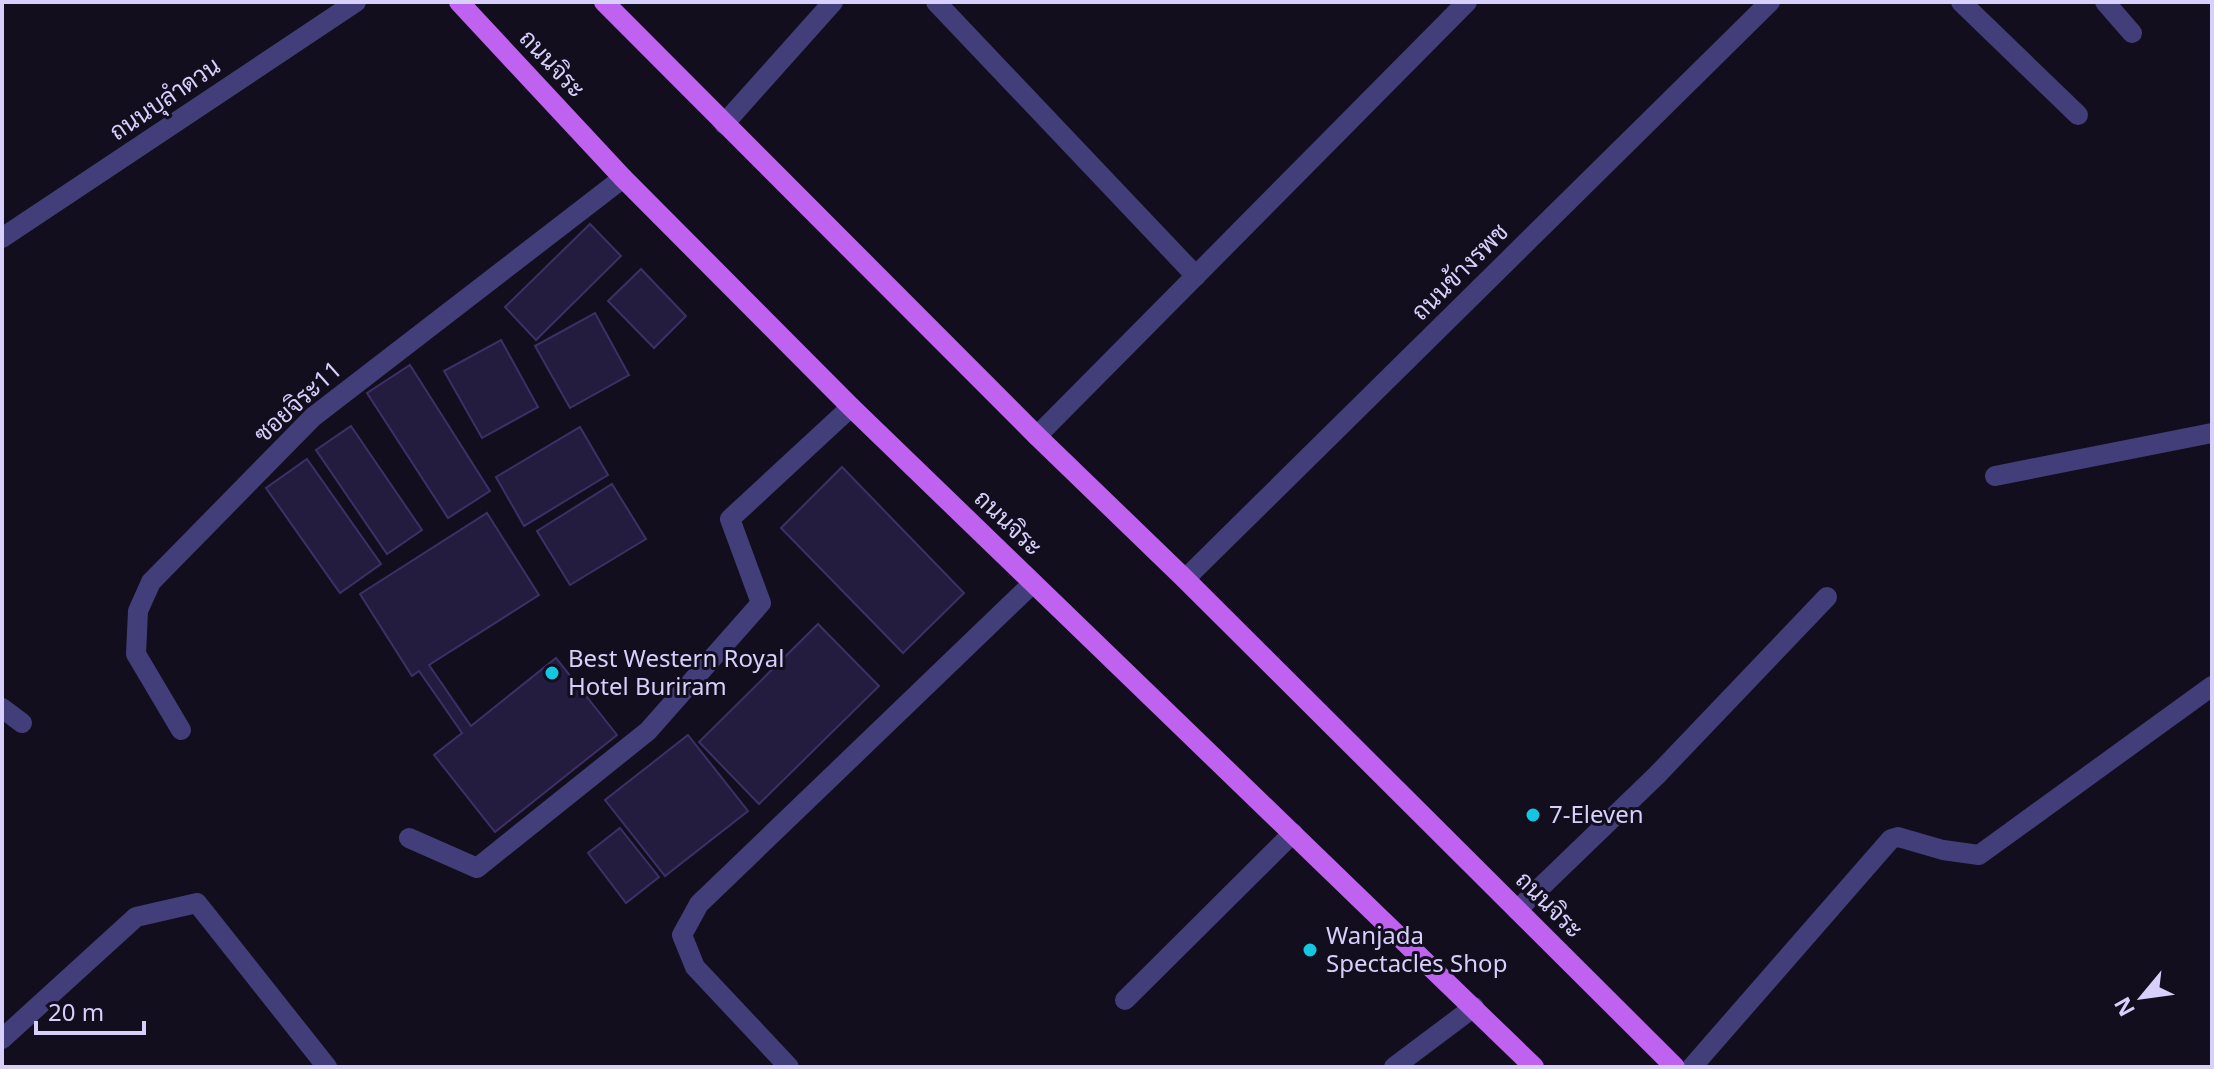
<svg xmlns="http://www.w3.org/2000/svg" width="2214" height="1069" viewBox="0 0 2214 1069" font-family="'Noto Sans',Sarabun,sans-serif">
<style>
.building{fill:#241c3e;stroke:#3d3067;stroke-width:2}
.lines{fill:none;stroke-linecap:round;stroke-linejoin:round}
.minor{stroke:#423e79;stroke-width:20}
.major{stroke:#c062f0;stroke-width:20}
.poi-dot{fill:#15c6e1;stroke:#120e1e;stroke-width:3}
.labels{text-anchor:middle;stroke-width:6;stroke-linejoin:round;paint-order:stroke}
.street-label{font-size:24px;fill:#d7d0fb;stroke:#120e1e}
.poi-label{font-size:24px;fill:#d7d0fb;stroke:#120e1e;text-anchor:start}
</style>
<rect width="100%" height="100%" fill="#120e1e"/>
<g class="building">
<polygon points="590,224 621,256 536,340 505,307"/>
<polygon points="641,269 686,316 654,348 608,301"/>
<polygon points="595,313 629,375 570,408 535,346"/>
<polygon points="501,340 538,407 482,438 444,371"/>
<polygon points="410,365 490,491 448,518 367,393"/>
<polygon points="351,426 422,530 387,554 316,450"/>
<polygon points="580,427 608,475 524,526 496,477"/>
<polygon points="307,459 381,564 340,593 266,488"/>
<polygon points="842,467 964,593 903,653 781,528"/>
<polygon points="612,484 646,539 570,585 537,531"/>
<polygon points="487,513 539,595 429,665 471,726 556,658 617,735 495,832 434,755 462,733 419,671 412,676 360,594"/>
<polygon points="818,624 879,686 759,804 699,742"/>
<polygon points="688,735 748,811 665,876 605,800"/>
<polygon points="620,828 659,877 626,903 588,853"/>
</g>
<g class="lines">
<g class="minor">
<polyline points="936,2 1196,276"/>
<polyline points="1961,2 2078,115"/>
<polyline points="2105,2 2132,33"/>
<polyline points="724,124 833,2"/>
<polyline points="2,238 356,2"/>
<polyline points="1037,436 1467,2"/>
<polyline points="1995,476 2212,433"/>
<polyline points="1185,579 1770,2"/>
<polyline points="2,708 22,723"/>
<polyline points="181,730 136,654 138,611 151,582 313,417 623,178"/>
<polyline points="409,838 477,868 648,731 761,603 730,519 851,407"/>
<polyline points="1517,910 1657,775 1827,597"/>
<polyline points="1125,1000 1293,833"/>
<polyline points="2,1039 136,917 197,903 327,1067"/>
<polyline points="789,1067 695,967 682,935 699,904 1033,583"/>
<polyline points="1394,1067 1474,1007"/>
<polyline points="1692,1067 1891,839 1898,837 1943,850 1979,855 2212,686"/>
</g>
<g class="major">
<polyline points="459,2 623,178 851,407 1534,1067"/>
<polyline points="604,2 1037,436 1185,579 1675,1067"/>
</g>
</g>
<g class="poi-dot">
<circle cx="552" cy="673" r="8"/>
<circle cx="1533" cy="815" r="8"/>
<circle cx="1310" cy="950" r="8"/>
</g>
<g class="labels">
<g class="street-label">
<text transform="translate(552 64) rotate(47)" y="8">ถนนจิระ</text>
<text transform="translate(165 99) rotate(-34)" y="8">ถนนบุลำดวน</text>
<text transform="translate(1460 272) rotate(-45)" y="8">ถนนข้างรพช</text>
<text transform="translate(298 402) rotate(-42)" y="8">ซอยจิระ11</text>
<text transform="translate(1008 523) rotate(44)" y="8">ถนนจิระ</text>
<text transform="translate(1549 905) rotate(45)" y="8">ถนนจิระ</text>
</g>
<g class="poi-label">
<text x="568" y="667">Best Western Royal<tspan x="568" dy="28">Hotel Buriram</tspan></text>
<text x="1549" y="823">7-Eleven</text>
<text x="1326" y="944">Wanjada<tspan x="1326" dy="28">Spectacles Shop</tspan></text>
</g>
</g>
<rect width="2214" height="1069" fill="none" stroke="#d7d0fb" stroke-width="8"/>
<g transform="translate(2142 997) rotate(241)" stroke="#120e1e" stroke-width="6" paint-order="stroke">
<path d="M0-6L14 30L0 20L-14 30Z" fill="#d7d0fb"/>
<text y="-12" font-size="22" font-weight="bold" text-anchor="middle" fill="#d7d0fb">N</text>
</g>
<path d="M36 1021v12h108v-12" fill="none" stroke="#d7d0fb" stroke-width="4"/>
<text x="48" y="1021" font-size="24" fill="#d7d0fb" stroke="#120e1e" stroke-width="6" paint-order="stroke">20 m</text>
</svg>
